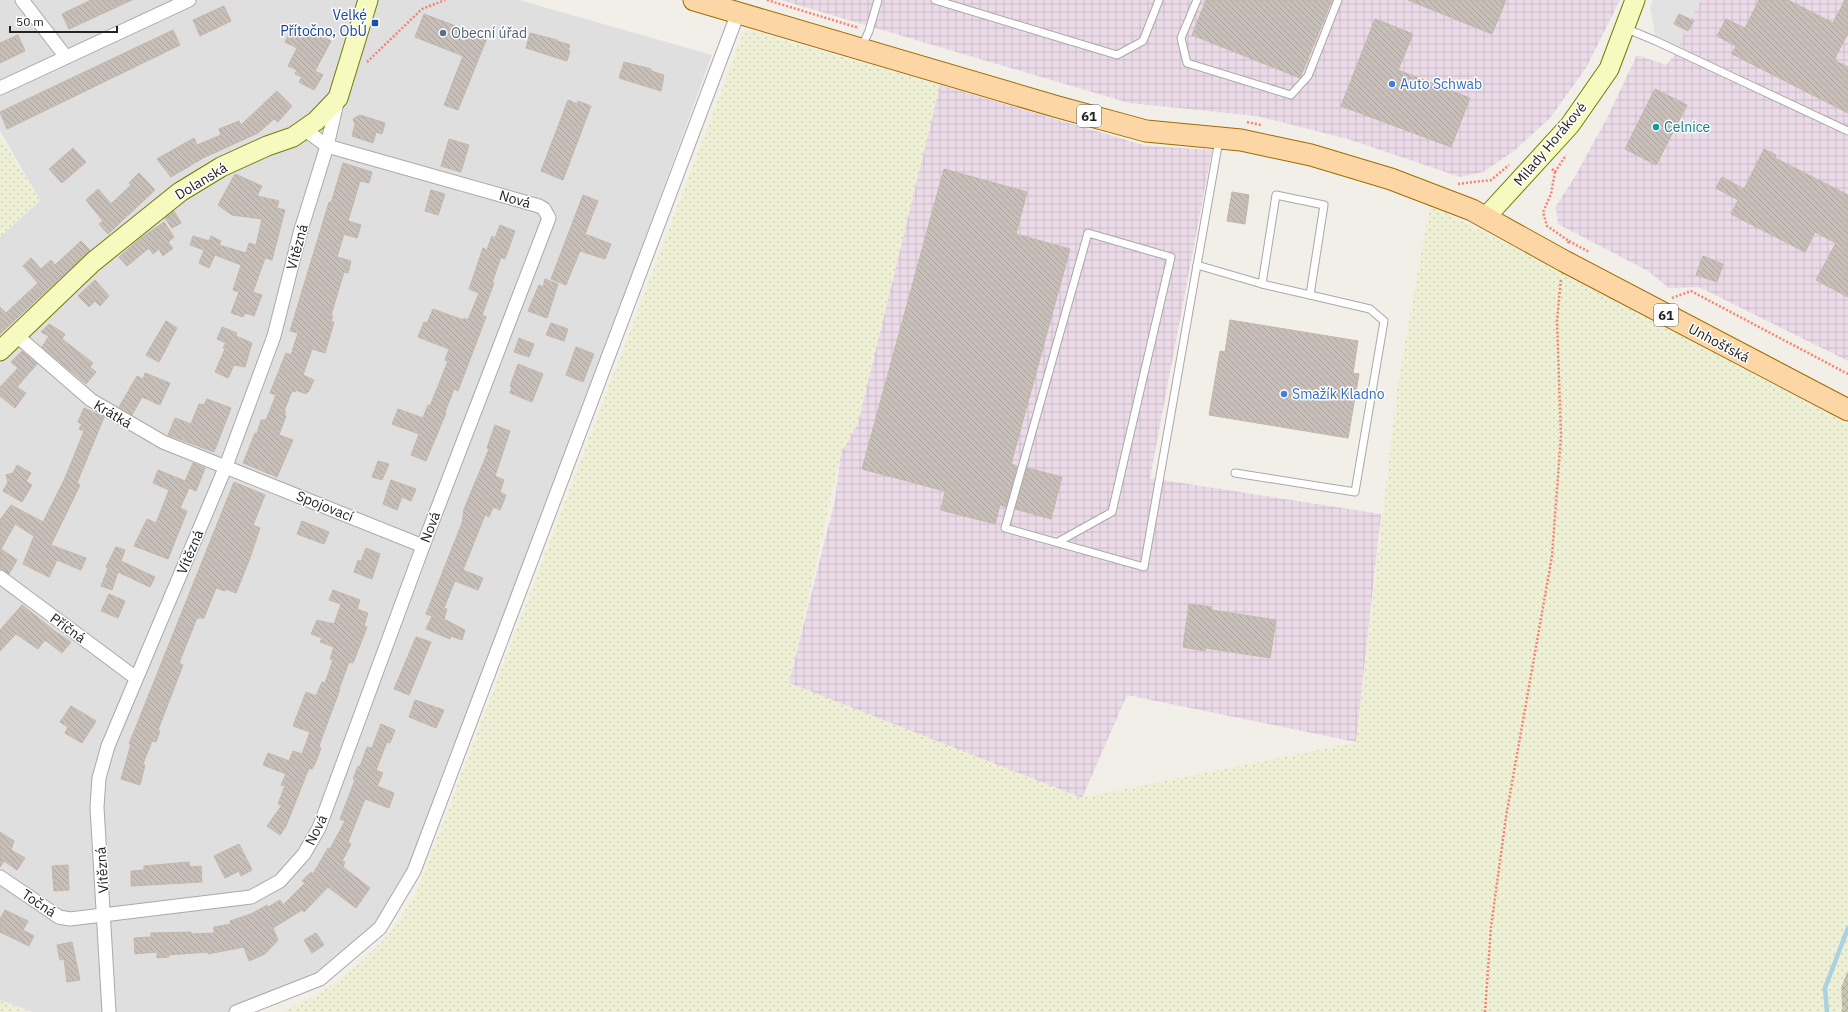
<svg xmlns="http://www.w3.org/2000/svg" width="1848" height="1012" viewBox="0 0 1848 1012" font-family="'IBM Plex Sans',sans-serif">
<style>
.residential{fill:#e0dfdf}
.industrial{fill:url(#industrial-grid)}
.construction{fill:url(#construction-cross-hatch)}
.farmland{fill:url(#farmland-dots)}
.parking{fill:#e2e2e2}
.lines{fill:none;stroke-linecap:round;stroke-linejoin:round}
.stream{stroke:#aad3df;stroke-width:4.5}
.building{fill:url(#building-back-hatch);stroke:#c4b6ab}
.lane-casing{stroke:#a9a9a9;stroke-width:9}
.street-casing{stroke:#a9a9a9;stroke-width:15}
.secondary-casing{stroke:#707d05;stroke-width:21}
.primary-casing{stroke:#a06b00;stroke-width:23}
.path{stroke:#fa8072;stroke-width:2.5;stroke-dasharray:2 2;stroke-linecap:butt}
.lane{stroke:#fff;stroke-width:7}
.street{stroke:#fff;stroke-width:13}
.secondary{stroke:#f7fabf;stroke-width:19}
.primary{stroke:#fcd6a4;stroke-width:21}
.transit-dot{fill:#1a4fb4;stroke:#fff;stroke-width:1.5}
.service-dot{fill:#5c6f8a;stroke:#fff;stroke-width:1.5}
.shop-dot{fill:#3f7fe0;stroke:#fff;stroke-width:1.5}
.culture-dot{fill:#0f9aa8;stroke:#fff;stroke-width:1.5}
.labels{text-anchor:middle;stroke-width:3;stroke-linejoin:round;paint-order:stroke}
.shield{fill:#fff;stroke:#646464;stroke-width:1}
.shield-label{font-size:13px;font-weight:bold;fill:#222}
.transit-label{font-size:14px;fill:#164399;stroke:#fff;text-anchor:end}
.service-label{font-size:14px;fill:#4e5e75;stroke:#fff;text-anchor:start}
.shop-label{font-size:14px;fill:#366cbe;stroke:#fff;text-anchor:start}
.culture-label{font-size:14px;fill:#0d838f;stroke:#fff;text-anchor:start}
.street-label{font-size:14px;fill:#222;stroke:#fff}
</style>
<defs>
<pattern id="industrial-grid" width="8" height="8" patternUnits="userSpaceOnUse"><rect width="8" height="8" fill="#ebdbe8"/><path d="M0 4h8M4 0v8" fill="none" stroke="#c9bcc7"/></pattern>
<pattern id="construction-cross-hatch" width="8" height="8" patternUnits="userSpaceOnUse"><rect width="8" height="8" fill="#c7c7b4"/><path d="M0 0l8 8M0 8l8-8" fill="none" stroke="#abab9a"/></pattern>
<pattern id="farmland-dots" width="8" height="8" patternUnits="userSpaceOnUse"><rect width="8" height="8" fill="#eef0d5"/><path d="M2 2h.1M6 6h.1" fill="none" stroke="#ccceb7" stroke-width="1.8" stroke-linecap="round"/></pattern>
<pattern id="building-back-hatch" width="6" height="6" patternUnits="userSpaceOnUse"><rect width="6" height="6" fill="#c7bfb8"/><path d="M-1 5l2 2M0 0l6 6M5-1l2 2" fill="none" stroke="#aba49e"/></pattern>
</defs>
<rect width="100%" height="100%" fill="#f2efe9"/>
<polygon class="residential" points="0,0 519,0 712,55 414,871 380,928 320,979 236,1012 32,1012 0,1000 0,237 40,200 0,131"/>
<g class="industrial">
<polygon points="781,0 1620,0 1586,68 1550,118 1514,151 1483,172 1460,177 1348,139 1257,116 1129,103"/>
<polygon points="1701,0 1848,0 1848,361 1699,287 1669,288 1648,271 1558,224 1556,206 1576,175 1608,116 1637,55 1666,65 1677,52 1674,24 1679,13 1691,19"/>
<polygon points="940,85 1147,146 1212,150 1150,478 1381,514 1356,742 1127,695 1082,798 789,683 835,500 841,453 858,423"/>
</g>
<polygon class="construction" points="1848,970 1848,1012 1842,1012 1841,987"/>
<g class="farmland">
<polygon points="745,29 940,85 858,423 841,453 789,683 1082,798 1356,742 1398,383 1430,205 1576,279 1848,424 1848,970 1841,987 1842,1012 283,1012 321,993 363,961 391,932 417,891"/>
<polygon points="0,137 41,200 0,237"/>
<polygon points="0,1000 22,1009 32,1012 0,1012"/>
</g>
<polygon class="parking" points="1653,0 1701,0 1691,19 1679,14 1674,24 1685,30 1677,52 1656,41 1650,6"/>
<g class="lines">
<polyline class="stream" points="1827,1012 1825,988 1848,928"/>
</g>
<g class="building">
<polygon points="91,0 132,0 69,29 62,14"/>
<polygon points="1206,0 1332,0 1300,78 1192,35"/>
<polygon points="1408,0 1506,0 1492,34"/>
<polygon points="1759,0 1788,0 1833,23 1845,0 1848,0 1848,33 1834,60 1848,67 1848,113 1732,54 1736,46 1717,36 1726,19 1745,28"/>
<polygon points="224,6 231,21 200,36 193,20"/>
<polygon points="424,14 487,38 458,110 444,105 463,56 415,37"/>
<polygon points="1679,14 1694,21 1688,31 1674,24"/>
<polygon points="1375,19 1413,34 1398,70 1470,98 1451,147 1341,106"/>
<polygon points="293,26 318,38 319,35 331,41 315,71 323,75 314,90 299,82 302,77 295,74 297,70 288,66 297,48 285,42"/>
<polygon points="173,30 180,45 7,129 0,112"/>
<polygon points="530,33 557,40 557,41 570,45 568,50 570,51 567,61 526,48"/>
<polygon points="18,35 25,51 0,63 0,43"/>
<polygon points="624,62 651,69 651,71 664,75 661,91 619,78"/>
<polygon points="1655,89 1687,105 1656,165 1625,149"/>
<polygon points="277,91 292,106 278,122 274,119 258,133 203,158 171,177 157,159 194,138 197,145 221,135 219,129 239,121 241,125"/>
<polygon points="568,100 577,104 578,101 591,106 563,180 541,171"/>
<polygon points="360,115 385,123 382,134 376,132 373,143 352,136 355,124 353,119"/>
<polygon points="449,139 469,145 461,172 441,166"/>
<polygon points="73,148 86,162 62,183 49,169"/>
<polygon points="1764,149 1776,155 1775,158 1848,195 1848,297 1816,280 1836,243 1815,232 1805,252 1731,214 1738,200 1716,188 1722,177 1744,189"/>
<polygon points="343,163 372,172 369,183 360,181 348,221 361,225 357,238 344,234 337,257 351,261 348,273 344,272 331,315 333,316 331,321 334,322 325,353 312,349 303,375 314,380 309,391 306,394 296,390 295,392 292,391 284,411 286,412 284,415 286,416 279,435 293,440 277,477 243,463 255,433 257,434 261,420 266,420 276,395 270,393 286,353 291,355 298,333 290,331 329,202 331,203"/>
<polygon points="944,169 1027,192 1016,234 1070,249 1011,464 1017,466 1006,507 1000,505 995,524 941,510 945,491 862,469"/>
<polygon points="139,173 155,190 108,234 99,224 103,221 86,200 98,189 111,204 131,185 129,183"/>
<polygon points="235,174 262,186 257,196 279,201 277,208 285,210 272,260 265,258 253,292 262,295 254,316 245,313 243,317 231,313 239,292 233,290 241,265 215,255 209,268 199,263 204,250 190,245 193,236 209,241 211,236 221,241 219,245 246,253 249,243 256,245 262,219 232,215 218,205"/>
<polygon points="431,190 445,194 438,215 425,211"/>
<polygon points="1232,192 1249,195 1245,224 1227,221"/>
<polygon points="583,195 598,201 585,234 611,244 605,259 580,251 566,285 551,279"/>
<polygon points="174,211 181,223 172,228 165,218"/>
<polygon points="164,222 174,237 168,242 173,248 163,256 159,249 153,254 149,248 127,266 119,257 141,238"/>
<polygon points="500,225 515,231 505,259 501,257 492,283 494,283 482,315 486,317 458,391 454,389 445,412 446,413 426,461 411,455 419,434 392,424 398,409 423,418 428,405 430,406 448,361 445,360 449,349 418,337 424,322 427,323 433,309 463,320 464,318 468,320 479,293 469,289 483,248 487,250 492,236 495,238"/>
<polygon points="81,241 90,250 0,334 0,307 6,313 38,283 23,266 31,258 41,269 51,260 55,265"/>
<polygon points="1703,256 1723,264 1717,282 1696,275"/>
<polygon points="545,279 558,284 547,318 528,311 539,285 543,287"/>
<polygon points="95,280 109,296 100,306 95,301 89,307 78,296"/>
<polygon points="1230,320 1358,341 1353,373 1359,374 1348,438 1209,415 1220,351 1225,352"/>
<polygon points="166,321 177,328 159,362 146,355"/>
<polygon points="551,323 568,329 564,341 546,335"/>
<polygon points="49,324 65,334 62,339 93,363 90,367 96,372 86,384 42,347 49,336 41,332"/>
<polygon points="222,327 237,333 236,336 252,343 245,367 234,365 228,378 215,372 225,349 223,348 226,343 217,339"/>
<polygon points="519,338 534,344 529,357 514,352"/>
<polygon points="576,347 594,354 583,382 566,375"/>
<polygon points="22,351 37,364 17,387 26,393 15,408 0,396 0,387 18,368 11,362"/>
<polygon points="518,364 543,374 532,402 510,393 512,387 510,386"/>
<polygon points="145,373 170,383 160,405 142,397 132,415 119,407 137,376 143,379"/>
<polygon points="207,399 231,408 214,452 168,435 175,418 191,424 199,404 204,405"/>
<polygon points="84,408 104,417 77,483 80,485 51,545 86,558 81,570 57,560 49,577 23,564 34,536 15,524 1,549 17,560 9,574 0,569 0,520 11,505 43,522 65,478 84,431 79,429 82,424 78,422"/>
<polygon points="495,425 510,431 495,476 504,480 500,492 506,495 505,498 500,510 493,507 489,517 485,515 463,570 483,578 478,590 455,581 444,608 447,609 444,619 465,630 462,640 451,636 450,639 426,629 432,616 426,614 462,523 464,509 489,449 487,448"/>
<polygon points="378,461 389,464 382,480 372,477"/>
<polygon points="193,463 205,468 196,491 189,488 180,508 187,511 168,559 134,546 147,519 156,523 169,490 153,483 158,470 185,481"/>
<polygon points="17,465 31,473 26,481 32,485 22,502 3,491 8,482 6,475 13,473"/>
<polygon points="1027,468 1062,477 1051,519 1015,509"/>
<polygon points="391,480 416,489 411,501 402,497 397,510 383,504"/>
<polygon points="234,482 265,495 253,525 260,528 250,558 236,593 226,589 225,591 216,588 204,618 197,618 179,663 183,665 158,730 160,731 156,742 152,741 143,764 145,765 140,785 121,779 131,744 129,744"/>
<polygon points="302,521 329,532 324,544 297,534"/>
<polygon points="116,547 125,550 121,561 155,577 150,587 118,572 112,590 101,586 108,568 106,567"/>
<polygon points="366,548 380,554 372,579 354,572 358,560 361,561"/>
<polygon points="333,590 360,600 357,609 368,613 364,626 367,627 353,663 349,662 339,689 340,689 320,743 319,747 321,748 316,762 312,769 309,768 286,826 280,835 267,826 282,805 278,804 285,786 281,785 286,774 263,765 268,753 289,761 293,751 302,754 310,732 293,726 306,692 316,696 322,682 325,683 333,660 330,659 334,647 320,642 322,638 311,634 317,620 334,624 341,604 329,600"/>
<polygon points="109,594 125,601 118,618 101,611"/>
<polygon points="1189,604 1212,607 1211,610 1276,620 1270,658 1206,648 1205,651 1183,647"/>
<polygon points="22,605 56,632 71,642 62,653 45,640 38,649 16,634 0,651 0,630"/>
<polygon points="416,637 431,642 409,695 394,689"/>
<polygon points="415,700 444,710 436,728 409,717"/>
<polygon points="71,706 96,721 82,743 65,733 68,727 60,722"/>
<polygon points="381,724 395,730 390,743 387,742 376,770 383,773 377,786 394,793 389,808 365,799 348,842 351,844 342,861 345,862 343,867 370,888 356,908 328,887 304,912 302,910 273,928 278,940 265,954 249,961 244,947 208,954 208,952 168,955 169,957 157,958 157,952 135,954 134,938 151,937 151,933 191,932 191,934 214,933 214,927 231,924 230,921 251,914 267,905 268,907 280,900 283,905 305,883 302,881 311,872 313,874 328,848 330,849 345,821 340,819 355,780 353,779 358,766 360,767 367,747 372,748"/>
<polygon points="0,832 14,841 11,850 25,858 17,870 4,861 0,867"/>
<polygon points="239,844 252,870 241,876 239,871 225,878 214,856"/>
<polygon points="189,862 190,867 201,866 202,882 131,886 131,871 144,870 144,866"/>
<polygon points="68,865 69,890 54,891 52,866"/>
<polygon points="5,910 28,921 23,930 34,936 29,946 0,932 0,919"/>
<polygon points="316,933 324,945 312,953 304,940"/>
<polygon points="72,942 80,980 67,982 64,959 60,960 57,945"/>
</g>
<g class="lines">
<g class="lane-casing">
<g id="lane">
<polyline points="935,0 1117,55 1143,41 1159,0"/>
<polyline points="1197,0 1181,38 1187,63 1291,95 1308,76 1338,0"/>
<polyline points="1625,28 1656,41 1848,131"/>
<polyline points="862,46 869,31 878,0"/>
<polyline points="1197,265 1262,284 1276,195 1324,205 1310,295 1370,309 1384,321 1355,492 1235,473"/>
<polyline points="1262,284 1310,295"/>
<polyline points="1058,542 1112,512 1171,257 1088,233 1005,528 1144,567 1219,140"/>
</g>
</g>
<g class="street-casing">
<g id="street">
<polyline points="22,0 66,57"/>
<polyline points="0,88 189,0"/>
<polyline points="16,335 91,400 163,442 423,546"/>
<polyline points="0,577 136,678"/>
<polyline points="0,877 59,917 70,919 251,897 280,881 304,854 319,828 423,546 549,218 544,209 539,206 327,146 304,129"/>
<polyline points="109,1012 97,807 99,778 108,746 226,466 274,336 300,233 327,146 338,98"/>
<polyline points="236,1012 320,979 380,928 414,871 738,13"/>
</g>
</g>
<g class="secondary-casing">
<g id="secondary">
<polyline points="1485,218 1570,125 1609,69 1635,0"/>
<polyline points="0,351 93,262 180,192 221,167 267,146 293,137 316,121 338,98 368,0"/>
</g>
</g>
<g class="primary-casing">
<polyline id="primary" points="694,0 1058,107 1146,131 1241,140 1311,155 1391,179 1472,210 1564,261 1848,410"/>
</g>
<g class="path">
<polyline points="767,0 859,28"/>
<polyline points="367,62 422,9 445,0"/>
<polyline points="1247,122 1261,125"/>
<polyline points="1552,169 1555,172 1551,194 1543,212 1547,226 1569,241 1568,244"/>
<polyline points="1555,172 1566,155"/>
<polyline points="1458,184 1491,180 1509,165"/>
<polyline points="1569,241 1589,252"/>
<polyline points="1672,298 1691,291 1848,374"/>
<polyline points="1485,1012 1491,927 1506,817 1552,556 1561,436 1557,321 1561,278"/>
</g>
<use href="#lane" class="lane"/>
<use href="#street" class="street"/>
<use href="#secondary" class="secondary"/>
<use href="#primary" class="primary"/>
</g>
<rect class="transit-dot" x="371" y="19" width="8" height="8" rx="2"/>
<circle class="service-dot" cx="443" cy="33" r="4"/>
<g class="shop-dot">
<circle cx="1392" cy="84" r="4"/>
<circle cx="1284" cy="394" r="4"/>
</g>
<circle class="culture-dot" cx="1656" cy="127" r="4"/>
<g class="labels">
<g class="shield">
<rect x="1077" y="105" width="24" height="22" rx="3"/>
<rect x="1654" y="304" width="24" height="22" rx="3"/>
</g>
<g class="shield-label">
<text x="1089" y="121">61</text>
<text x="1666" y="320">61</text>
</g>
<g class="transit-label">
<text x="367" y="20">Velké<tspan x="367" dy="16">Přítočno, ObÚ</tspan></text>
</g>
<g class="service-label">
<text x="451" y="38">Obecní úřad</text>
</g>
<g class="shop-label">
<text x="1400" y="89">Auto Schwab</text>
<text x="1292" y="399">Smažík Kladno</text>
</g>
<g class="culture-label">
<text x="1664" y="132">Celnice</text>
</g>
<g class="street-label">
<text transform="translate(1550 144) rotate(-50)" y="5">Milady Horákové</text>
<text transform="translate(201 181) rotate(-31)" y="5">Dolanská</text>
<text transform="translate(515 199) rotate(16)" y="5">Nová</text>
<text transform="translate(297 247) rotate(-75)" y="5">Vítězná</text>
<text transform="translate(1719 343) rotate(28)" y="5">Unhošťská</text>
<text transform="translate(113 414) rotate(31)" y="5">Krátká</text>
<text transform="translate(325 506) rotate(22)" y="5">Spojovací</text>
<text transform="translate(430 527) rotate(-69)" y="5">Nová</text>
<text transform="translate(190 552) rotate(-67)" y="5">Vítězná</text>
<text transform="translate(68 628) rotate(36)" y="5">Příčná</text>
<text transform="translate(316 830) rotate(-64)" y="5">Nová</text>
<text transform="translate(102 870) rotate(-94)" y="5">Vítězná</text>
<text transform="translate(39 903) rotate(34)" y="5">Točná</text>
</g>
</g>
<path d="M10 26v6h107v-6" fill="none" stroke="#222222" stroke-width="2"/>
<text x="16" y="26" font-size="12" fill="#222222" stroke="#ffffff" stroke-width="3" paint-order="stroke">50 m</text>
</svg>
